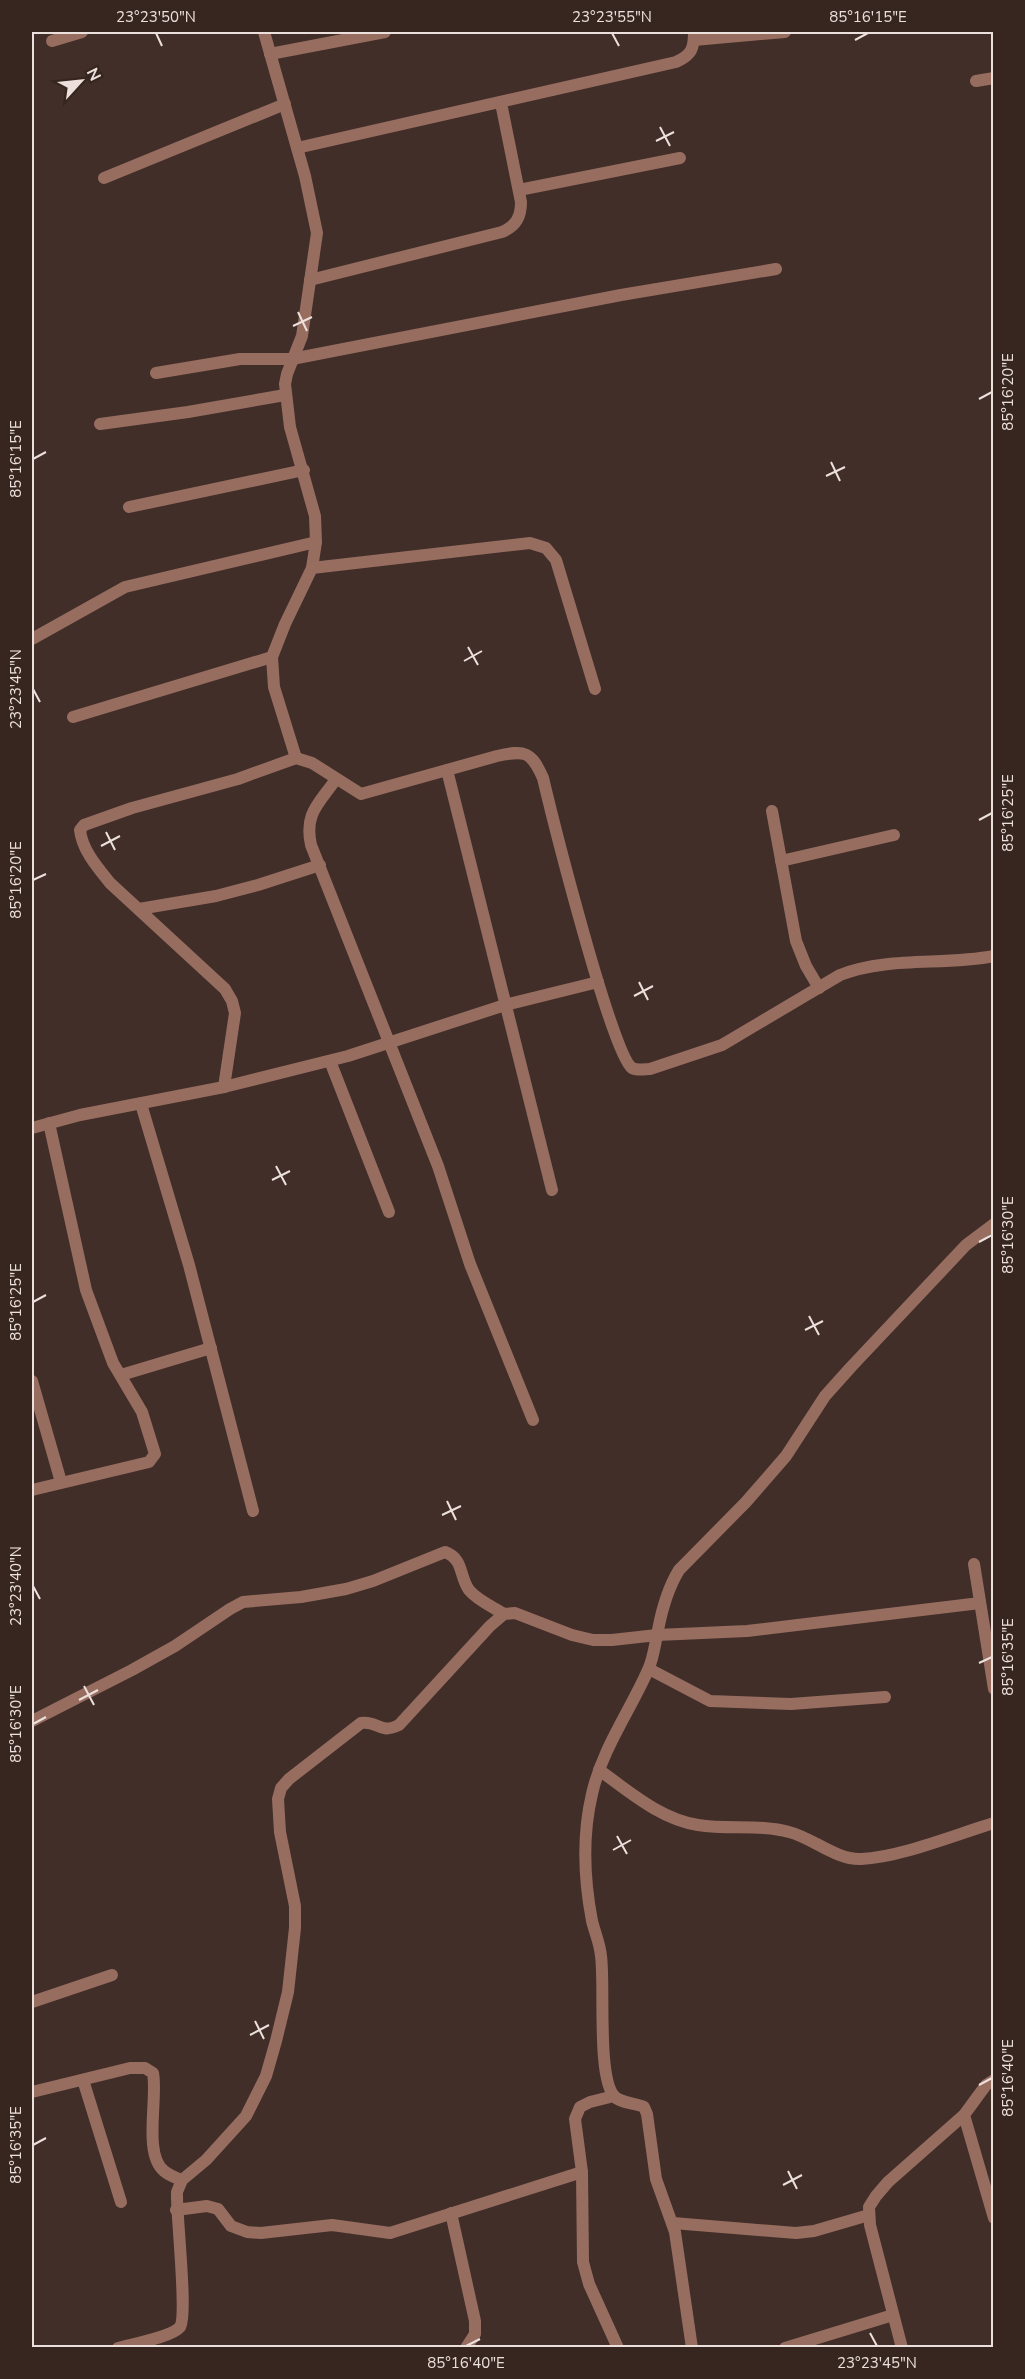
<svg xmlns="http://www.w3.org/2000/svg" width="1025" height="2379" viewBox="0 0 1025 2379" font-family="'Nunito Sans',sans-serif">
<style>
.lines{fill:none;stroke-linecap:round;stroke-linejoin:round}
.minor{stroke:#976d60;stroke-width:12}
.ticks{fill:none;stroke:#ece0dc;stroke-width:2}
.neatline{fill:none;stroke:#ece0dc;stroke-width:2}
.ticks-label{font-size:15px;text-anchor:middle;fill:#ece0dc}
</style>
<rect width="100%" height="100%" fill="#412e28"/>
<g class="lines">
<g class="minor">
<polyline points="264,32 305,176 317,233 302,336 287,374 285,384 290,427 315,516 316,542 312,568 285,624 272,657 274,687 296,758"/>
<polyline points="694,40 785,32"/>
<polyline points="52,41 82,32"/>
<polyline points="270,54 385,32"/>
<polyline points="976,81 994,78"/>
<path d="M297,148L676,62C692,55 694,48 694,32"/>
<polyline points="104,178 285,104"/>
<polyline points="519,190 680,158"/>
<path d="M310,280L502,232C516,226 521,217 521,202L501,103"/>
<polyline points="156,373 240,359 292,359 621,295 776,269"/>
<polyline points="100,424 188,412 285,395"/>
<polyline points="129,507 304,470"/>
<polyline points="312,568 530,543 546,548 556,560 595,689"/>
<polyline points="32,639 125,587 316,542"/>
<polyline points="73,717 272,657"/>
<polyline points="447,770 552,1190"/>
<path d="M336,779C319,804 304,813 311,845L438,1166L470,1264L533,1420"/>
<polyline points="772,811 796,941 806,966 819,988"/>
<polyline points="781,861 894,835"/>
<polyline points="139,909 216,896 258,885 320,865"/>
<polyline points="330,1061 389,1212"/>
<polyline points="224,1087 348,1056 505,1005 598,982"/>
<polyline points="141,1104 189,1265 253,1511"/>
<path d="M32,1128L80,1115L224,1087L235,1013L232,1001L225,989L110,883C98,868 82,850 80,830L84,825L132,808L238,779L296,758L312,763L361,794L497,756C525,750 531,751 543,778C552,816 612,1055 632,1068C637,1071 645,1069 650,1069L722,1045L840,975C889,956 943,966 994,956"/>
<polyline points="121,1375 211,1348"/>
<polyline points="32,1381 61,1482"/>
<polyline points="32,1490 149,1462 155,1454 142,1412 113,1363 86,1290 49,1123"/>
<polyline points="974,1564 994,1689"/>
<polyline points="649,1669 710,1701 791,1704 885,1697"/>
<path d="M32,1721L132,1670L175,1646L230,1609L243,1602L301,1597L346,1589L373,1581L445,1552C464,1559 459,1576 469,1590C477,1600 493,1607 504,1614"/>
<path d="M599,1770C630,1792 660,1819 698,1825C728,1830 760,1824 789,1832C813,1838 836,1860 861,1859C901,1857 954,1835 994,1823"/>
<polyline points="32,2002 112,1975"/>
<polyline points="83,2080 121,2202"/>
<path d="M32,2092L130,2068H145L153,2073C158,2098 143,2154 164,2171C169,2175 176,2178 182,2180"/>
<polyline points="614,2096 590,2102 580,2107 575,2119 582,2172 583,2262 589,2284 618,2348"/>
<polyline points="964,2115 994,2218"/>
<polyline points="176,2210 207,2206 218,2209 231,2226 247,2232 261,2233 332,2225 390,2233 582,2172"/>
<polyline points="451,2213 475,2321 475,2334 466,2348"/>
<polyline points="673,2223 796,2233 814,2231 869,2215"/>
<path d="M118,2348C132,2344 172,2337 180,2327C188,2315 176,2214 177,2192L182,2180L206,2160L246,2116L266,2076L276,2041L288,1992L295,1928V1906L280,1832L278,1799L281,1788L289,1779L361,1723C378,1720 379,1735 399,1725L490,1626L504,1614L515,1613L572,1635L593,1640H612L657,1635L747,1631L980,1603"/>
<path d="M692,2348L675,2232L656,2179L647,2114L644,2107C635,2103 620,2103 614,2096C597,2076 605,1985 601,1956C600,1944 595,1933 592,1921C584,1879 582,1836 592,1794C602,1749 630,1711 648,1670C654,1657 655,1643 658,1630C662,1609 668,1588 679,1570L746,1502L786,1456L825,1396L851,1367L966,1245L994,1224"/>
<polyline points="785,2348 893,2315"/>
<polyline points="902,2348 870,2225 869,2207 876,2196 888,2182 964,2115 986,2085 994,2080"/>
</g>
</g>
<path class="ticks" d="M156,33L162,46M612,33L619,46M855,40L868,33M660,127L670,146M656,141L674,132M298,312L307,331M293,326L312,317M979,399L992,392M33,459L46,452M831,462L840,481M826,476L845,467M468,647L478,665M464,661L482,651M33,689L40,702M979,820L992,813M106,832L115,850M101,846L120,836M33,880L46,874M639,982L648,1000M634,996L653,986M276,1166L286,1185M272,1180L290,1171M979,1242L992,1235M33,1302L46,1295M809,1316L819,1335M805,1330L823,1321M447,1501L456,1520M442,1515L461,1506M33,1586L40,1599M979,1663L992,1657M84,1686L94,1705M79,1700L98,1690M33,1724L46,1717M617,1836L627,1854M613,1850L631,1840M255,2021L264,2039M250,2035L269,2025M979,2085L992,2078M33,2145L46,2138M788,2171L797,2189M783,2185L802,2175M870,2333L877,2346M466,2346L480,2339"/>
<rect width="1025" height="2379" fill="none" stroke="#37251f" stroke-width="66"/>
<g transform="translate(81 81) rotate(63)" stroke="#37251f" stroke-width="4.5" paint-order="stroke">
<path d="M0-4.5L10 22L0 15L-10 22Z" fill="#ece0dc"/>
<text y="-9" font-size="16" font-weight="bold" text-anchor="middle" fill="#ece0dc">N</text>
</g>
<rect x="33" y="33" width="959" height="2313" class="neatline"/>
<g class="ticks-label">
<text x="156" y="22">23°23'50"N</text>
<text x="612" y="22">23°23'55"N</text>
<text x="868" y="22">85°16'15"E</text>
<text transform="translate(1008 392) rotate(-90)" y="5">85°16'20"E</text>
<text transform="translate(16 459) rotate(-90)" y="5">85°16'15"E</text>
<text transform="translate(16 689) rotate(-90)" y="5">23°23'45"N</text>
<text transform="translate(1008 813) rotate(-90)" y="5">85°16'25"E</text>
<text transform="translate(16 880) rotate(-90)" y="5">85°16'20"E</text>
<text transform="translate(1008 1235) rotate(-90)" y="5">85°16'30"E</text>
<text transform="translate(16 1302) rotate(-90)" y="5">85°16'25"E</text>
<text transform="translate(16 1586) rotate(-90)" y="5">23°23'40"N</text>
<text transform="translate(1008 1657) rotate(-90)" y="5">85°16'35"E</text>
<text transform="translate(16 1724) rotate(-90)" y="5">85°16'30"E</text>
<text transform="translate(1008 2078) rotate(-90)" y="5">85°16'40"E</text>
<text transform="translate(16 2145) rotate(-90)" y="5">85°16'35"E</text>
<text x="466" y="2368">85°16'40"E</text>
<text x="877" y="2368">23°23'45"N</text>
</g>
</svg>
